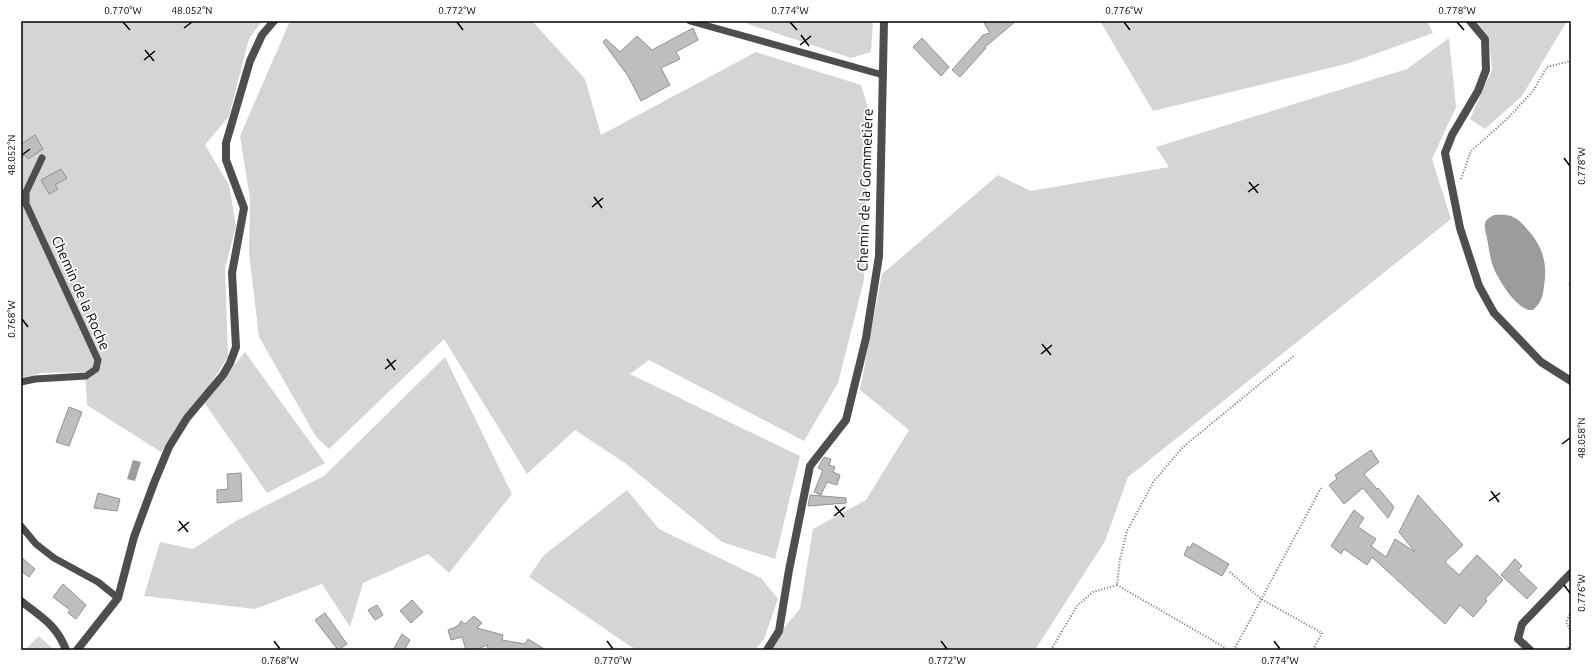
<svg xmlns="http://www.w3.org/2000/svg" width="1592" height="671" viewBox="0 0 1592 671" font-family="Ubuntu,sans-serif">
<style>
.green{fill:#d5d5d5}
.water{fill:#9c9c9c}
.building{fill:#bebebe;stroke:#929292}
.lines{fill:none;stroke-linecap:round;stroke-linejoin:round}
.path{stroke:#707070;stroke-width:2;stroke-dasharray:1 2;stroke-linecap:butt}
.lane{stroke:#4e4e4e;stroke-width:7}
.street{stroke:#4e4e4e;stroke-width:8}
.ticks{fill:none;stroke:#000;stroke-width:1.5}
.labels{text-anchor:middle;stroke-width:3.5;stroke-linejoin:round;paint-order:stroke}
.street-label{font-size:14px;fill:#000;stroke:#fff}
.neatline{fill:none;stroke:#000;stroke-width:1.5}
.ticks-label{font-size:10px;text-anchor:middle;fill:#000}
</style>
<rect width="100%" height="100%" fill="#fff"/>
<g class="green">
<polygon points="21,21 262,21 249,39 229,116 205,145 229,185 236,226 225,268 228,357 201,398 161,452 87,405 85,372 41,373 21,378"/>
<polygon points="290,21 532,21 585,79 601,135 756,52 861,85 868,108 864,280 838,383 804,441 649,360 630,374 800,456 775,559 722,542 625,463 575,430 527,474 444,339 329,449 316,437 259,337 249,253 250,199 240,136"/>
<polygon points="744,21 873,21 871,52 851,58 748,24"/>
<polygon points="1100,21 1427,21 1433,33 1350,63 1153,111"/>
<polygon points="1476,21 1567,21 1522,96 1485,129 1470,119 1492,70 1489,37"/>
<polygon points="1449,38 1456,107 1432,159 1451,219 1128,477 1105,541 1035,650 765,650 800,609 813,529 866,500 909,430 860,390 882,274 998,175 1031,191 1169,167 1156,147 1407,69"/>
<polygon points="245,352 325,463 267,493 204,402"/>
<polygon points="445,357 512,494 449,573 428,554 363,583 350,627 322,584 255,609 144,596 160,542 193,549 236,521 324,476"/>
<polygon points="627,490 659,529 761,578 778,599 764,639 755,650 638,650 630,646 529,577 543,556"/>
<polygon points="39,636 54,650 25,650"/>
</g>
<g class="water">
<path d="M1494,215C1500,215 1507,214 1513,217C1518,219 1523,224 1527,229C1542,245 1548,263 1544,286C1543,296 1541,303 1533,310C1518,312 1500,282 1494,269C1490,259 1489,249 1487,238C1486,234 1484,227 1485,223C1486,219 1491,217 1494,215Z"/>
<polygon points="133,460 141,462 135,481 127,479"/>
</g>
<g class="building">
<polygon points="983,21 1016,21 985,47 986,48 960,77 952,70 983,35 990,33"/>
<polygon points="693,28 698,40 676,52 680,59 661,68 670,85 641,101 628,76 603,42 606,39 620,52 637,36 652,50"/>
<polygon points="922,38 949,67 941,76 913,47"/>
<polygon points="35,135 43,149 28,159 25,155 21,158 21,144"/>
<polygon points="61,169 67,178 55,185 58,189 49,194 41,180"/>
<polygon points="69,407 82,412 69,446 56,442"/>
<polygon points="1371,450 1379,462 1364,474 1377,489 1378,488 1394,507 1388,518 1363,488 1344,504 1329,485 1337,479 1335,475"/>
<polygon points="824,457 831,459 829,465 835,467 833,472 840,475 837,485 827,482 821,495 814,492 823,470 818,468"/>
<polygon points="241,473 242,501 217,503 217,490 228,489 227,474"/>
<polygon points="98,493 120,499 117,511 94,508"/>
<polygon points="810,495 846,498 846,503 808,506"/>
<polygon points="1418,495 1463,545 1445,562 1459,575 1477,555 1503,580 1485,599 1487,601 1473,617 1460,605 1445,624 1372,557 1367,565 1344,549 1341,554 1331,546 1354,510 1364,518 1358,527 1376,539 1371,546 1386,557 1395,539 1415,552 1399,532"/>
<polygon points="1193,543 1229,564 1222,576 1184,555 1188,546 1190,548"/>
<polygon points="21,557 35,569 29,577 21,571"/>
<polygon points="1515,559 1522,566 1518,570 1537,588 1527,599 1501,575"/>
<polygon points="63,584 86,605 76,619 68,613 70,610 53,597"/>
<polygon points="412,600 423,612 411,623 400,611"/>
<polygon points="377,605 383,615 375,620 368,610"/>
<polygon points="325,613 347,644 338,650 315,620"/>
<polygon points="474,616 482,623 477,628 503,635 502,640 525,644 528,639 546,650 487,650 488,645 474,650 466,650 462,637 451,640 448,630 458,626 461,621 465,624"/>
<polygon points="402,634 410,640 404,650 393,650"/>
</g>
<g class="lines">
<g class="path">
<polyline points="1461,179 1471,151 1507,119 1533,91 1547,67 1571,61"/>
<polyline points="1569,284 1571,283"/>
<polyline points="1230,572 1261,599 1322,633 1313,650"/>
<polyline points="1117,585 1229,650"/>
<polyline points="1571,612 1566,622 1571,632"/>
<polyline points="1051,650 1077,606 1093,592 1117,585 1120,559 1127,531 1154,481 1183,447 1295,355"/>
<polyline points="1234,650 1321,488"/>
<polyline points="1566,650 1571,644"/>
</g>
<g class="lane">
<polyline points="690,21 883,75"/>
<polyline points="21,382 35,379 86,376 96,369 98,360 26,204 26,192 42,158"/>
<polyline points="21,526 36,544 54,558 98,582 118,598"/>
</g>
<g class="street">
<polyline points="1470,21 1485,39 1486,70 1478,91 1452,135 1445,153 1460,228 1479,286 1494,313 1541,362 1571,381"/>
<path d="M21,601C41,617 57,625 66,650"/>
<polyline points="77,650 118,598 134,537 154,483 169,447 187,418 223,375 230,363 236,347 232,273 244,208 226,160 226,143 250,61 262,35 274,21"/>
<polyline points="767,650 779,631 789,570 810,466 846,420 866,338 879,256 884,21"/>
<polyline points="1530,650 1518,639 1522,624 1571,573"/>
</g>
</g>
<path class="ticks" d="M123,22L130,30M457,22L463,30M790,22L797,30M1124,22L1130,30M1457,22L1464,30M184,28L192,22M801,35L809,46M800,45L811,36M145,50L154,61M144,60L155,51M22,155L30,149M1564,158L1570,166M1249,182L1258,193M1248,192L1259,184M594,197L602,208M592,207L603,198M22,319L28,327M1042,344L1051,355M1041,354L1052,345M387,359L395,370M385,369L396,360M1562,444L1570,438M1491,491L1499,502M1489,501L1500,493M835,506L844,517M834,516L845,507M179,521L188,532M178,531L189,522M1564,585L1570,593M274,641L280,649M607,641L613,649M941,641L947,649M1274,641L1280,649"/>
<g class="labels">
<g class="street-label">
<text transform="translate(865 190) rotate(-88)" y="5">Chemin de la Gommetière</text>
<text transform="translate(81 293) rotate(66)" y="5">Chemin de la Roche</text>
</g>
</g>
<rect width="1592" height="671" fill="none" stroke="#ffffff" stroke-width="44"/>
<rect x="22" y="22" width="1548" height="627" class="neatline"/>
<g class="ticks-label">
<text x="123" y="14">0.770°W</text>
<text x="192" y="14">48.052°N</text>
<text x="457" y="14">0.772°W</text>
<text x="790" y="14">0.774°W</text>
<text x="1124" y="14">0.776°W</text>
<text x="1457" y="14">0.778°W</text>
<text transform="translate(11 155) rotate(-90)" y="4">48.052°N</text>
<text transform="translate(1581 166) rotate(-90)" y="4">0.778°W</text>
<text transform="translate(11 319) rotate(-90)" y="4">0.768°W</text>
<text transform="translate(1581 438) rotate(-90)" y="4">48.058°N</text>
<text transform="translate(1581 593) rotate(-90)" y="4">0.776°W</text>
<text x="280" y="664">0.768°W</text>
<text x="613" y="664">0.770°W</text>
<text x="947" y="664">0.772°W</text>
<text x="1280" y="664">0.774°W</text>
</g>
</svg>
